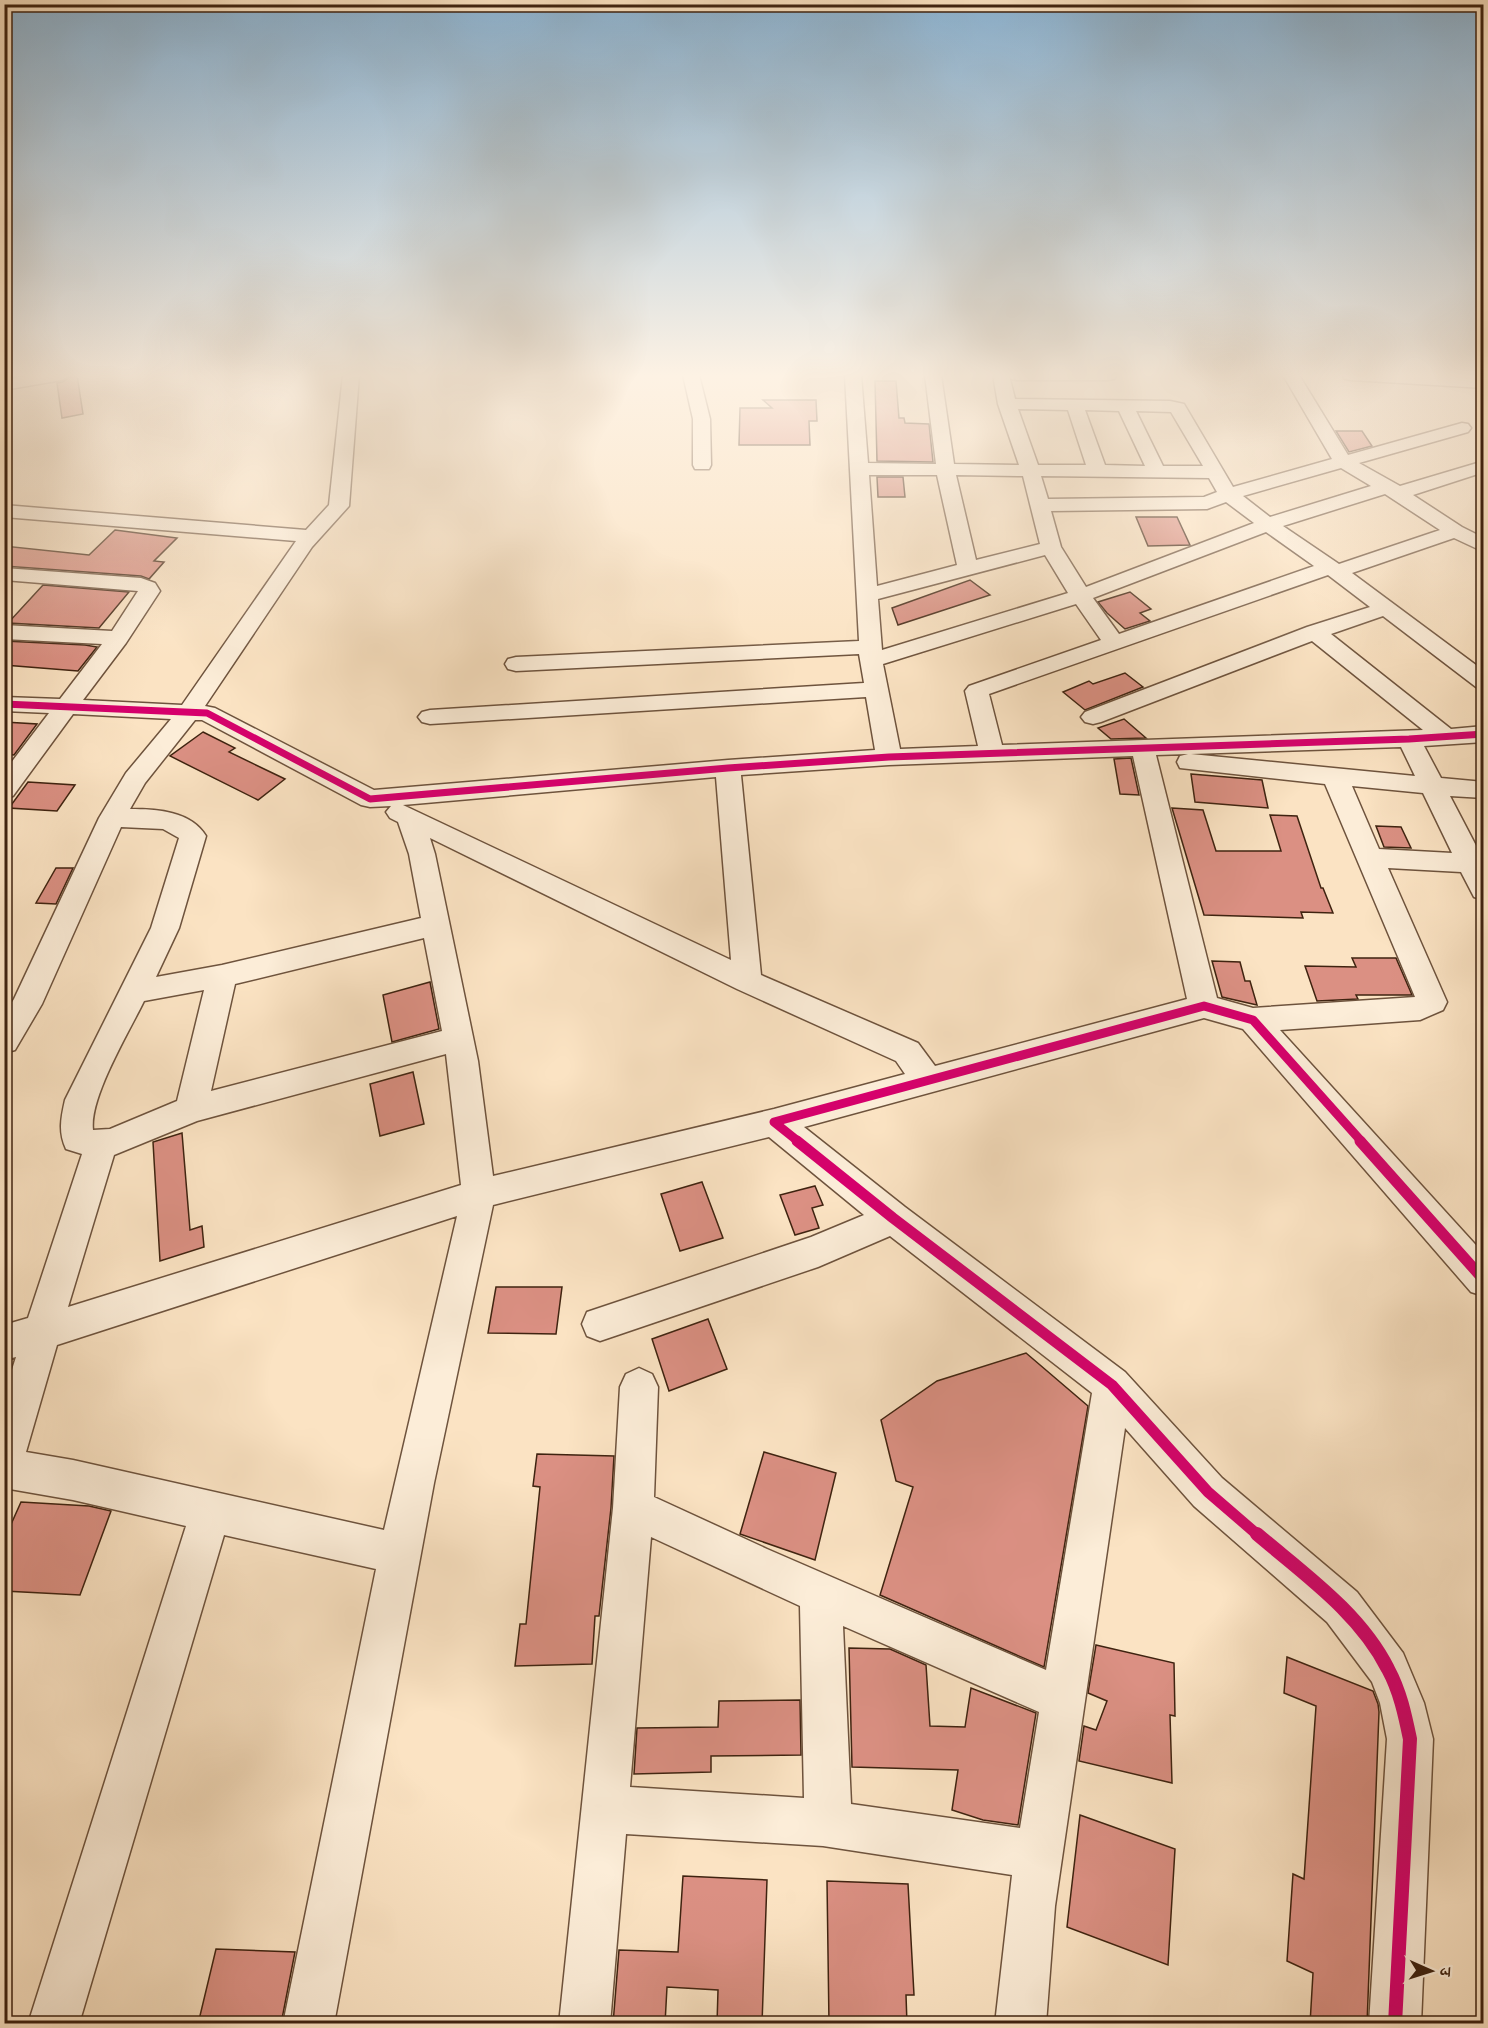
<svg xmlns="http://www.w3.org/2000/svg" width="1488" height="2028" viewBox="0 0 1488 2028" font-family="'Gentium Book Plus','Noto Serif Devanagari',serif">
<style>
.building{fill:#db9083;stroke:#3f2310;stroke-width:1.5}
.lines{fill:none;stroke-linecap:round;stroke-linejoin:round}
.minor-casing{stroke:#6e533d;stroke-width:3}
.tertiary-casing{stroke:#6e533d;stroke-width:3}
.minor{fill:#fcedd8;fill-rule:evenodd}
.tertiary{fill:#fcedd8;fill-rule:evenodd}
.cycleway-far3-casing{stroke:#fcedd8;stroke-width:10}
.cycleway-far2-casing{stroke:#fcedd8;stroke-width:13}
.cycleway-far1-casing{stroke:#fcedd8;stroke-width:15}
.cycleway-casing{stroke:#fcedd8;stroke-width:17}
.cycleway-far3{stroke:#d6006c;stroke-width:7}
.cycleway-far2{stroke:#d6006c;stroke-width:9}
.cycleway-far1{stroke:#d6006c;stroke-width:11}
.cycleway{stroke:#d6006c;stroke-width:14}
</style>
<rect width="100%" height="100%" fill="#fbe3c3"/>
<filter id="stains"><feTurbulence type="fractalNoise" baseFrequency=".00333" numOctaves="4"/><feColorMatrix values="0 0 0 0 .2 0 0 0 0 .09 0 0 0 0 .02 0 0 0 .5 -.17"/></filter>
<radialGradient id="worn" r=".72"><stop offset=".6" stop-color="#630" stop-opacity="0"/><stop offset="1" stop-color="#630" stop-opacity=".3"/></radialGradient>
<g class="building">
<polygon points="72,375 77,375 83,414 62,418 57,383 63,382"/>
<polygon points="875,381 896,381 899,418 904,418 905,423 929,424 933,462 877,461"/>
<polygon points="763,400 816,400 817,421 809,421 810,445 739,445 740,408 772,408"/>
<polygon points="1336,431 1362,431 1372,446 1349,452"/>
<polygon points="877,477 903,477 905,497 878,497"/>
<polygon points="1136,517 1177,517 1190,545 1148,546"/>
<polygon points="115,530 177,538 154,561 164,562 149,579 141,576 4,566 4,546 89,555"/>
<polygon points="970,580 990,595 898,625 892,608"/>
<polygon points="43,585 129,592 99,628 8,623"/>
<polygon points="1130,592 1151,609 1140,613 1150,621 1125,629 1107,613 1098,602"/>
<polygon points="4,641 85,645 97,647 78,671 4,665"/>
<polygon points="1125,673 1143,687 1085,710 1063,692 1089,681 1093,684"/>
<polygon points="1124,719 1146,738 1111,739 1098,728"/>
<polygon points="4,722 37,724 14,755 4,754"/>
<polygon points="203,732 235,748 229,752 285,779 258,800 170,756"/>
<polygon points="1131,758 1139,795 1120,794 1114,759"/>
<polygon points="1191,774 1262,780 1268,808 1195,802"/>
<polygon points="28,782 75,785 57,811 9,808"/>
<polygon points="1172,808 1203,810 1216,851 1281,851 1270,815 1297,816 1321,888 1323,888 1333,913 1301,912 1303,918 1204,915"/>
<polygon points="1376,826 1401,827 1411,848 1384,847"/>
<polygon points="56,868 73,868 56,904 36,903"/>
<polygon points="1352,958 1396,958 1412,995 1356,995 1358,999 1317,1001 1305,966 1356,967"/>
<polygon points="1212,961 1240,962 1245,981 1250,981 1257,1005 1222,997"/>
<polygon points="430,982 439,1029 392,1042 383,995"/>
<polygon points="413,1072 424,1124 380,1136 370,1084"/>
<polygon points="182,1133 190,1230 202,1226 204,1247 160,1261 153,1142"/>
<polygon points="702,1182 723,1238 680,1251 661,1194"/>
<polygon points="815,1186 823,1205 812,1208 819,1228 795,1235 780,1195"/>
<polygon points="496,1287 562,1287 556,1334 488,1333"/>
<polygon points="708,1319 727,1369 669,1391 652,1339"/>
<polygon points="1026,1353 1088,1406 1044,1667 880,1595 913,1487 896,1481 881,1420 937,1381"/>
<polygon points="764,1452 836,1473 815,1560 740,1534"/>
<polygon points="537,1454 614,1456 611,1508 599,1616 595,1616 592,1664 515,1666 520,1624 526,1624 540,1487 533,1486"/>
<polygon points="21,1502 89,1506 111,1511 80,1595 4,1591 4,1540"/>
<polygon points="1096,1645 1174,1663 1175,1716 1170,1715 1172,1783 1079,1761 1084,1726 1096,1730 1107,1701 1088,1693"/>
<polygon points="849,1648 890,1649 926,1665 930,1726 965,1727 971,1688 1036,1713 1018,1825 983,1820 952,1810 958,1770 852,1767"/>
<polygon points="1287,1657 1373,1691 1378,1704 1379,1712 1367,2024 1310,2024 1313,1973 1287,1961 1293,1874 1304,1879 1316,1706 1284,1693"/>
<polygon points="800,1700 801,1755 711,1756 711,1772 634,1774 637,1728 718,1727 719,1701"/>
<polygon points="1080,1815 1175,1849 1168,1965 1067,1927"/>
<polygon points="683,1876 767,1880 762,2024 717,2024 718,1990 667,1987 665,2024 613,2024 619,1950 678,1952"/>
<polygon points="827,1881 908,1884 914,1995 906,1995 907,2024 829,2024"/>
<polygon points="216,1949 295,1952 281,2024 198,2024"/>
</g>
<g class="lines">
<g class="minor-casing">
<g id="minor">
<polygon points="32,375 70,375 62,380 4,390 4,380"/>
<path d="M343,375H359L349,506L312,547L205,706L215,708L374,790L728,760L875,750L866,697L430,724L422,722L418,717L422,712L430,710L864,683L859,654L516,671L508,669L505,664L508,659L516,657L859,641L845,375H861L868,463L936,464L925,375H941L954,464L1019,465L998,404L993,375H1009L1015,399L1170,401L1184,404L1233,487L1332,459L1283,375H1299L1348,455L1462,423L1468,424L1471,428L1468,432L1359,463L1400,486L1484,461V472L1413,495L1462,527L1484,538V552L1454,538L1352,573L1484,671V689L1476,687L1383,616L1331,634L1451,729L1484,726V742L1424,746L1441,778L1484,782V798L1450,796L1484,861V900L1474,897L1461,872L1388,868L1447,1002L1443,1010L1420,1020L1280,1030L1484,1254V1296L1471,1292L1243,1029L1204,1018L804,1127L905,1207L1125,1372L1222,1478L1357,1592L1403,1653L1424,1703L1433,1739L1421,2024H1369L1387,1739L1380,1703L1372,1682L1327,1622L1194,1506L1125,1428L1055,1906L1046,2024H995L1012,1875L823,1846L626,1834L610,2024H559L613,1508L620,1387L626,1374L639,1368L652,1374L658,1387L654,1497L767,1549L1046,1670L1092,1393L890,1236L818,1267L600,1341L587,1336L582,1324L587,1312L811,1237L864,1215L769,1137L493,1205L434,1483L334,2024H283L376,1569L224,1535L79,2024H28L186,1526L73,1500L4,1488V1395L16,1357L4,1360V1325L28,1318L82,1154L66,1149C58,1132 61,1118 65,1100L151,928L179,838L163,829L121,827L42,1004L15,1050L4,1053V1015L14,999L99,818L126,773L171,719L73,714L13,796L4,798V772L49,713L4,711V697L60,699L102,644L4,639V625L112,631L138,591L4,580V568L141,578L155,583L160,591L126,643L83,700L182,705L296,541L4,517V505L306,530L329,505ZM1018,409L1068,410L1086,465H1038ZM1085,410L1119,411L1145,466L1105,465ZM1136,411L1171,412L1203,466H1163ZM1341,468L1371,486L1270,517L1243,496ZM869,475H937L957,565L877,586ZM956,475L1023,476L1040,544L976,560ZM1041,476L1209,478L1217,492L1204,497L1048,499ZM1385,494L1440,530L1339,564L1283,526ZM1226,502L1254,523L1086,587L1061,547L1051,511L1207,509ZM1266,532L1314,566L1119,634L1093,598ZM1045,555L1068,593L882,650L878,599ZM1328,575L1370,607L1307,627L1085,712L1081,717L1085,722L1093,724L1101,722L1312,641L1423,730L1002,745L989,694ZM1076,604L1101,640L969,686L965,691L978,746L900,749L883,664ZM195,720H202L361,805L370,807L391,806L386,812L390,818L398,822L409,854L421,918L222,965L156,977L179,928L206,836C191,811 157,809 130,809L145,783ZM1401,747L1415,776L1191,754ZM1188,754L1180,756L1177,762L1180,768L1325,784L1415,997L1253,1008L1217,998L1156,755ZM1133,756L1187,999L935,1066L918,1043L761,975L741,775L889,765ZM716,777L731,960L403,805ZM1352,786L1423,793L1452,853L1379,849ZM430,838L737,989L896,1061L905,1074L774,1109L493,1176L478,1061L435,854ZM424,938L442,1031L211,1091L235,984ZM204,990L177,1101L110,1129L93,1130C89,1098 129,1032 144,1001ZM446,1054L461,1185L68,1307L114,1155L197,1121ZM457,1216L384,1530L73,1460L26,1452L57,1345ZM651,1537L800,1606L804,1798L630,1787ZM843,1626L1039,1712L1020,1828L851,1804Z"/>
<polygon points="683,375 699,375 710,419 711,465 709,469 695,469 693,465 693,419"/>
</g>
</g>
<g class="tertiary-casing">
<g id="tertiary">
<polygon points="1008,375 1117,375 1114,379 1108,380 1017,380 1011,379"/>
<polygon points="1342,375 1484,376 1484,388 1351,380 1345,379"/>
</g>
</g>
<use href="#minor" class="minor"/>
<use href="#tertiary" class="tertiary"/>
<g class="cycleway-far3-casing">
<polyline id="cycleway-far3" points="4,704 207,713 370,799 728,768 889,757 1409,739 1484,734"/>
</g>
<g class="cycleway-far2-casing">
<polyline id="cycleway-far2" points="799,1142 774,1122 1204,1006 1253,1020 1362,1142"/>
</g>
<g class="cycleway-far1-casing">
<g id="cycleway-far1">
<polyline points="797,1141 893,1218 1112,1385 1208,1492 1259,1536"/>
<polyline points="1360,1141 1484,1280"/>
</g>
</g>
<g class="cycleway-casing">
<path id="cycleway" d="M1257,1534C1304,1574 1360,1613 1388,1669C1400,1691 1405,1715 1410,1739L1395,2024"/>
</g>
<use href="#cycleway-far3" class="cycleway-far3"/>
<use href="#cycleway-far2" class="cycleway-far2"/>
<use href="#cycleway-far1" class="cycleway-far1"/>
<use href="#cycleway" class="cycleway"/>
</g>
<linearGradient id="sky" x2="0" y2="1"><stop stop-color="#8db7d8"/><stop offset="0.57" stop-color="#fdf2e4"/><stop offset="1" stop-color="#fdf2e4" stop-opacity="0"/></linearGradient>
<rect width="1488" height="659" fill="url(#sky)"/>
<rect width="1488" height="2028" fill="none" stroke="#fbe3c3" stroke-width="24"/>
<rect x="6" y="6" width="1476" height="2016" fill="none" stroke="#3f2310" stroke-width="3"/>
<rect x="12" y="12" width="1464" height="2004" fill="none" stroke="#3f2310" stroke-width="1.5"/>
<g transform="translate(1431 1971) rotate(93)" stroke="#fcedd8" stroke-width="4.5" paint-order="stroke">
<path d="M0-4.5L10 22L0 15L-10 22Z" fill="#3f2310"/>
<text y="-9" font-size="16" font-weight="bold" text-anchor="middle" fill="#3f2310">उ</text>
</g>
<rect width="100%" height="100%" filter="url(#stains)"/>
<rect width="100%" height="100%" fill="url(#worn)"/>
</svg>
